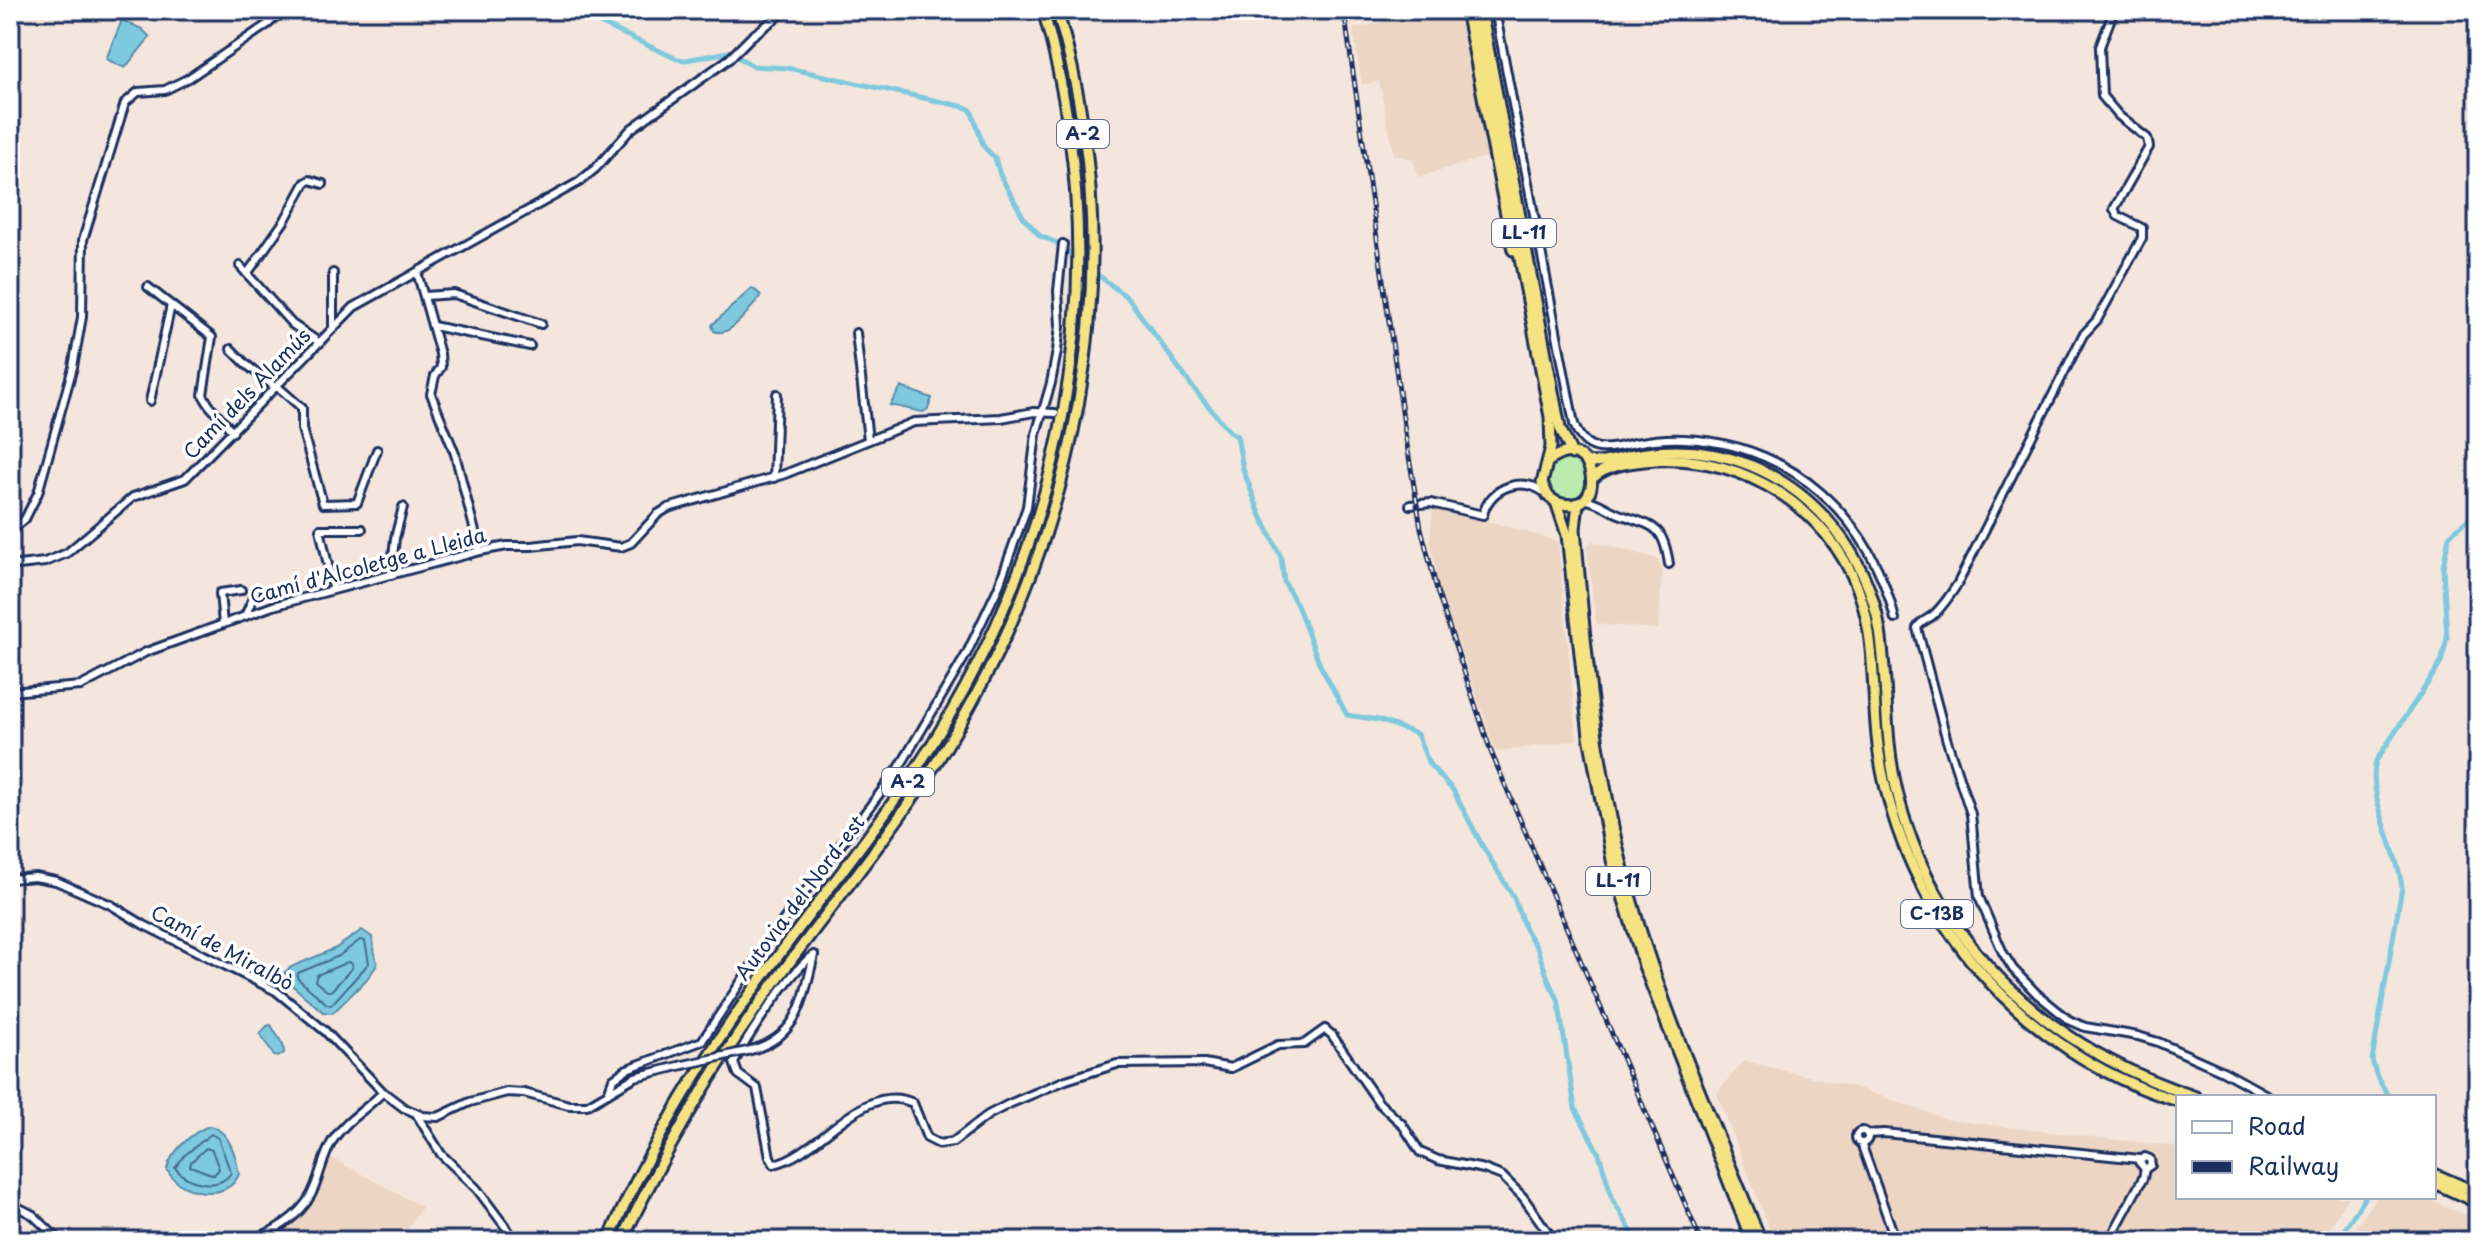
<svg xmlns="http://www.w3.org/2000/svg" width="2488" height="1251" viewBox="0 0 2488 1251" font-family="'Playpen Sans',sans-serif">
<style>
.built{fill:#ecd5c3}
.green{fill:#b9ecad;stroke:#6a8e86;stroke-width:2}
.water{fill:#7ec9de;stroke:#568bab;stroke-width:2}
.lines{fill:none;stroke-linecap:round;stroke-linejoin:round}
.shore{stroke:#436d91;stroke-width:2}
.canal{stroke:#7ec9de;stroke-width:5}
.minor-tunnel{stroke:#c9c1c3;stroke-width:6;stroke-dasharray:6 3;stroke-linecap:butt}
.minor-casing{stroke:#1b2f5e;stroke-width:12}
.highway-casing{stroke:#1b2f5e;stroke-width:15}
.minor{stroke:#fff;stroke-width:6}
.highway{stroke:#f5e382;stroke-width:9}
.rail-casing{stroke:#1b2f5e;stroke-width:5}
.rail{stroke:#fff;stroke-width:2;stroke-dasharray:6;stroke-linecap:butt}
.minor-bridge-casing{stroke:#1b2f5e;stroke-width:12;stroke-linecap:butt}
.minor-bridge{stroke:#fff;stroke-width:6}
.labels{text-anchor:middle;stroke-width:7;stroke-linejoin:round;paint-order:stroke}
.shield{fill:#fff;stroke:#5f6d8e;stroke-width:2}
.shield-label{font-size:18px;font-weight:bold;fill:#1b2f5e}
.street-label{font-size:20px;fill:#1b2f5e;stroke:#fff}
</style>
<rect width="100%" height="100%" fill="#f4e6dc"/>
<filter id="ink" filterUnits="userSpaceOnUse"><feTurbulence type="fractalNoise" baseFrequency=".0125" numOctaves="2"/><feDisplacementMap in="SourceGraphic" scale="16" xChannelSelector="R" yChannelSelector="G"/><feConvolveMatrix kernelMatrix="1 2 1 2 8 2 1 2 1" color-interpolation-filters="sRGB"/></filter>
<g filter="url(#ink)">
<g class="built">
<polygon points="1341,10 1346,10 1410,447 1426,537 1437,575 1430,540 1433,506 1558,541 1577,740 1496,752 1452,624 1460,654 1495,752 1704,1241 1698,1241 1495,767 1442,617 1419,529 1413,491"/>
<polygon points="1435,10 1460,10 1489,156 1418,177 1413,159 1394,155 1379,81 1362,85 1353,29"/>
<polygon points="1592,541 1658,559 1662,574 1658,629 1596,624 1587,547"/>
<polygon points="1744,1061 1861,1089 1948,1120 2178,1147 2178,1197 2348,1197 2322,1241 1774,1241 1717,1093"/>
<polygon points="330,1157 422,1207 400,1241 280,1241 288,1226 303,1214 315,1196"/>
<polygon points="2376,1197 2425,1197 2478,1221 2478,1241 2347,1241"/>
</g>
<circle class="green" cx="1567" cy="479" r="21"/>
<g class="water">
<polygon points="122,20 142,29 150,37 125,68 106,59"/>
<path d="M752,288L761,295L757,301C746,313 730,338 714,331L712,325Z"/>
<polygon points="901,387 932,398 928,409 923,412 890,405"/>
<polygon points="362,930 372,937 377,965 367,979 333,1013 323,1012 285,979 284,973 291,967 336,948"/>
<polygon points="271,1025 283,1045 284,1053 278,1057 274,1056 260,1034 267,1026"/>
<path d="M209,1126C229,1129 236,1156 239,1174C229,1203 176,1194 167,1169C171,1151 193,1132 209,1126Z"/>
</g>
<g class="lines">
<g class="shore">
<polygon points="360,940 365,941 369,963 331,1005 327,1004 297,978 298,973 339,956"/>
<polygon points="348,962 352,964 352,968 331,991 327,991 315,981 317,975"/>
<path d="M211,1134L218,1138L231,1173C219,1191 188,1184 175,1168L185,1155Z"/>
<polygon points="206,1148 212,1150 219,1169 214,1175 190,1166 191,1162"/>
</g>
<g class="canal">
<polyline points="572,10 677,59 686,60 729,52 753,66 788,68 965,107 971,110 984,147 995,158 1000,175 1024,218 1040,236 1055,242 1128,298 1194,389 1230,432 1237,436 1243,469 1260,514 1281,557 1284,582 1297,605 1320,665 1347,715 1379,720 1417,734 1429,764 1453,790 1483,847 1514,898 1525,929 1537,948 1550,984 1558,999 1575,1108 1599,1154 1613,1200 1637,1241"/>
<path d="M2389,1097L2377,1077L2372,1060L2402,887C2398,850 2366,795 2376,761L2441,663L2447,638L2443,567L2449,536L2478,510"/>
<polyline points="2337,1241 2365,1197"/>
</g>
<polyline class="minor-tunnel" points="1062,413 1088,413"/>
<g class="minor-casing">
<g id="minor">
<path d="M1495,10L1574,424C1578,435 1585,446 1599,448C1610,450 1624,445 1635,443C1651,440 1667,438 1684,439C1791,444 1870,516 1895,619"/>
<path d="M2114,10L2100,47L2102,96L2119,116L2147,138L2149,147L2114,209L2118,216L2142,228V238L2097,320L2083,335L1958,583C1951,594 1943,607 1932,616C1925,621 1921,621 1917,628L1947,741L1971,814L1979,897L2003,953L2013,969L2037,994L2069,1020L2085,1027L2138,1036L2158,1042L2223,1071L2270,1097"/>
<polyline points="240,266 292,324 320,343"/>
<polyline points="417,272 440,354 441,367 435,376 431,394 455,454 480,551"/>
<polyline points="247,274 285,220 305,183 310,180 323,184"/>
<polyline points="148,287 212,337 203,395 209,405 233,432"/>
<polyline points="425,296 454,294 541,324"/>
<polyline points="433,326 530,346"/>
<polyline points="333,328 333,273"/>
<polyline points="856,333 868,440"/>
<polyline points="231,349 247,365 276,388"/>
<polyline points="278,387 302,408 302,429 323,504 357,503 377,450"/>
<polyline points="150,401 171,305"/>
<polyline points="774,478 777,394"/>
<path d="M1583,499C1598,501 1606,509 1619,514C1654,527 1663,524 1669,564"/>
<path d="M1410,505L1431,503L1483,515C1489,486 1525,475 1546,494"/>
<polyline points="10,532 25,519 38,493 73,367 82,317 83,240 125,103 138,92 165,90 189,78 268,24 283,10"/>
<polyline points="10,566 45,562 67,553 133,497 185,479 354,307 579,182 596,168 631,129 729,59 752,36 787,10"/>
<polyline points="391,575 395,538 403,507"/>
<polyline points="333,588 320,529 362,529"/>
<polyline points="245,616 256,591"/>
<polyline points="223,624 220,593 241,590"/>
<polyline points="10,692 81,686 146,652 273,606 480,551 507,546 531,546 577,541 621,547 631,543 658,514 668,508 785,474 914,422 1001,418 1034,412 1055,413"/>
<polyline points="10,879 35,877 56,881 111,905 144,925 276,991 325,1031 383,1092 404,1108 423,1116 438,1117 470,1102 507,1092 524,1093 569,1105 587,1105 635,1077 683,1065"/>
<path d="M814,955C794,966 745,1040 734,1063L738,1074L757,1088L770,1157L774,1164C822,1153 862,1080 913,1103L927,1138L939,1144L953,1142L988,1115L1009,1104L1066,1080L1117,1064L1204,1063L1231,1068L1278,1045L1304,1044L1325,1029L1332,1035L1379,1103L1402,1124L1420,1152L1438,1160L1484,1169L1502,1176L1523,1197L1554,1241"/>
<path d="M747,1051C799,1039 803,1000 814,955"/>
<polyline points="608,1093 613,1079 627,1069 702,1041 770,938 899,768 966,655 998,588 1027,507 1036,434 1051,383 1057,351 1060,326 1058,291 1063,244"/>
<polyline points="417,1115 441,1154 477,1189 516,1241"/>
<circle cx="1862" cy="1137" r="6"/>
<polyline points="1867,1134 1884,1133 2140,1159"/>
<polyline points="1861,1143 1896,1241"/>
<polyline points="10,1203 33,1215 60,1241"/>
<path d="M250,1241C276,1231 305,1214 315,1186C321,1171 324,1154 333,1140C346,1120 367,1109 383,1092"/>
<polyline points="2109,1241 2143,1178 2145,1169 2151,1165 2150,1159 2145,1157 2139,1162 2145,1169"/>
</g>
</g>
<g class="highway-casing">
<g id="highway">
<polyline points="1466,10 1513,250"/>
<polyline points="1473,10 1550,417 1551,447 1542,483 1548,496 1556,502 1567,535 1589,736 1612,860 1644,966 1752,1241"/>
<polyline points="1481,10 1560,428 1572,454"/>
<path d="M1549,461C1596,424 1612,522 1556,502"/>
<path d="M1587,462C1603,465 1618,458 1634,455C1671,448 1711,450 1747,464C1818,492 1868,556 1880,631C1888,683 1884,735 1896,787C1932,944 2047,1048 2196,1097"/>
<path d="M1593,478C1606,466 1626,463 1644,461C1729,451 1815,497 1852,575C1879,631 1870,693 1879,753C1903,915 2022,1054 2178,1101"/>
<path d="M1578,503L1575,529C1585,645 1595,765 1625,877C1658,1002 1713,1122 1761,1241"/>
<polyline points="2434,1174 2478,1193"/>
<polyline points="2434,1183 2478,1203"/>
<path d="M608,1241C648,1149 701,1062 759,982C809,913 862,848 910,778C1066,549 1120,279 1043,10"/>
<path d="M622,1241C663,1154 711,1071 767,993C821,918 882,846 933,768C1078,542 1135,271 1057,10"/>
</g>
</g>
<use href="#minor" class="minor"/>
<use href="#highway" class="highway"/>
<g class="rail-casing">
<polyline id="rail" points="1344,10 1406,439 1421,528 1438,594 1491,752 1701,1241"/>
</g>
<use href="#rail" class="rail"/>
<g class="minor-bridge-casing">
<polyline id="minor-bridge" points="683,1065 747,1051"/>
</g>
<use href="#minor-bridge" class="minor-bridge"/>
</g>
</g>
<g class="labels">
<g class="shield">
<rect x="1057" y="120" width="52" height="28" rx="6"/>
<rect x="1492" y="219" width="64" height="28" rx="6"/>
<rect x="882" y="768" width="52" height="28" rx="6"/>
<rect x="1586" y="867" width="64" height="28" rx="6"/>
<rect x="1901" y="900" width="72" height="28" rx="6"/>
</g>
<g class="shield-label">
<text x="1083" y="140">A-2</text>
<text x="1524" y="239">LL-11</text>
<text x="908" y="788">A-2</text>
<text x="1618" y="887">LL-11</text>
<text x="1937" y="920">C-13B</text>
</g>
<g class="street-label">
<text transform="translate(247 394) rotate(-46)" y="7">Camí dels Alamús</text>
<text transform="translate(368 566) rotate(-15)" y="7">Camí d'Alcoletge a Lleida</text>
<text transform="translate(800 898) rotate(-53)" y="7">Autovia del Nord-est</text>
<text transform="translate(222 948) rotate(28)" y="7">Camí de Miralbò</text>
</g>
</g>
<rect width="2488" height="1251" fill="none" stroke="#fff" stroke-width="40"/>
<rect x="20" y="20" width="2448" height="1211" fill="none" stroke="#1b2f5e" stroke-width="3" filter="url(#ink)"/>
<rect x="2176" y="1095" width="260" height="104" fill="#ffffff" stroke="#a4acbf" stroke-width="2"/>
<rect x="2192" y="1121" width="40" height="12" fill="#ffffff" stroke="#a4acbf" stroke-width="2"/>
<text x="2248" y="1135" font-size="24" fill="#1b2f5e">Road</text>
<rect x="2192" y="1161" width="40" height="12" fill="#1b2f5e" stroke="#a4acbf" stroke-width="2"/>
<text x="2248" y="1175" font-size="24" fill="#1b2f5e">Railway</text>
</svg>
